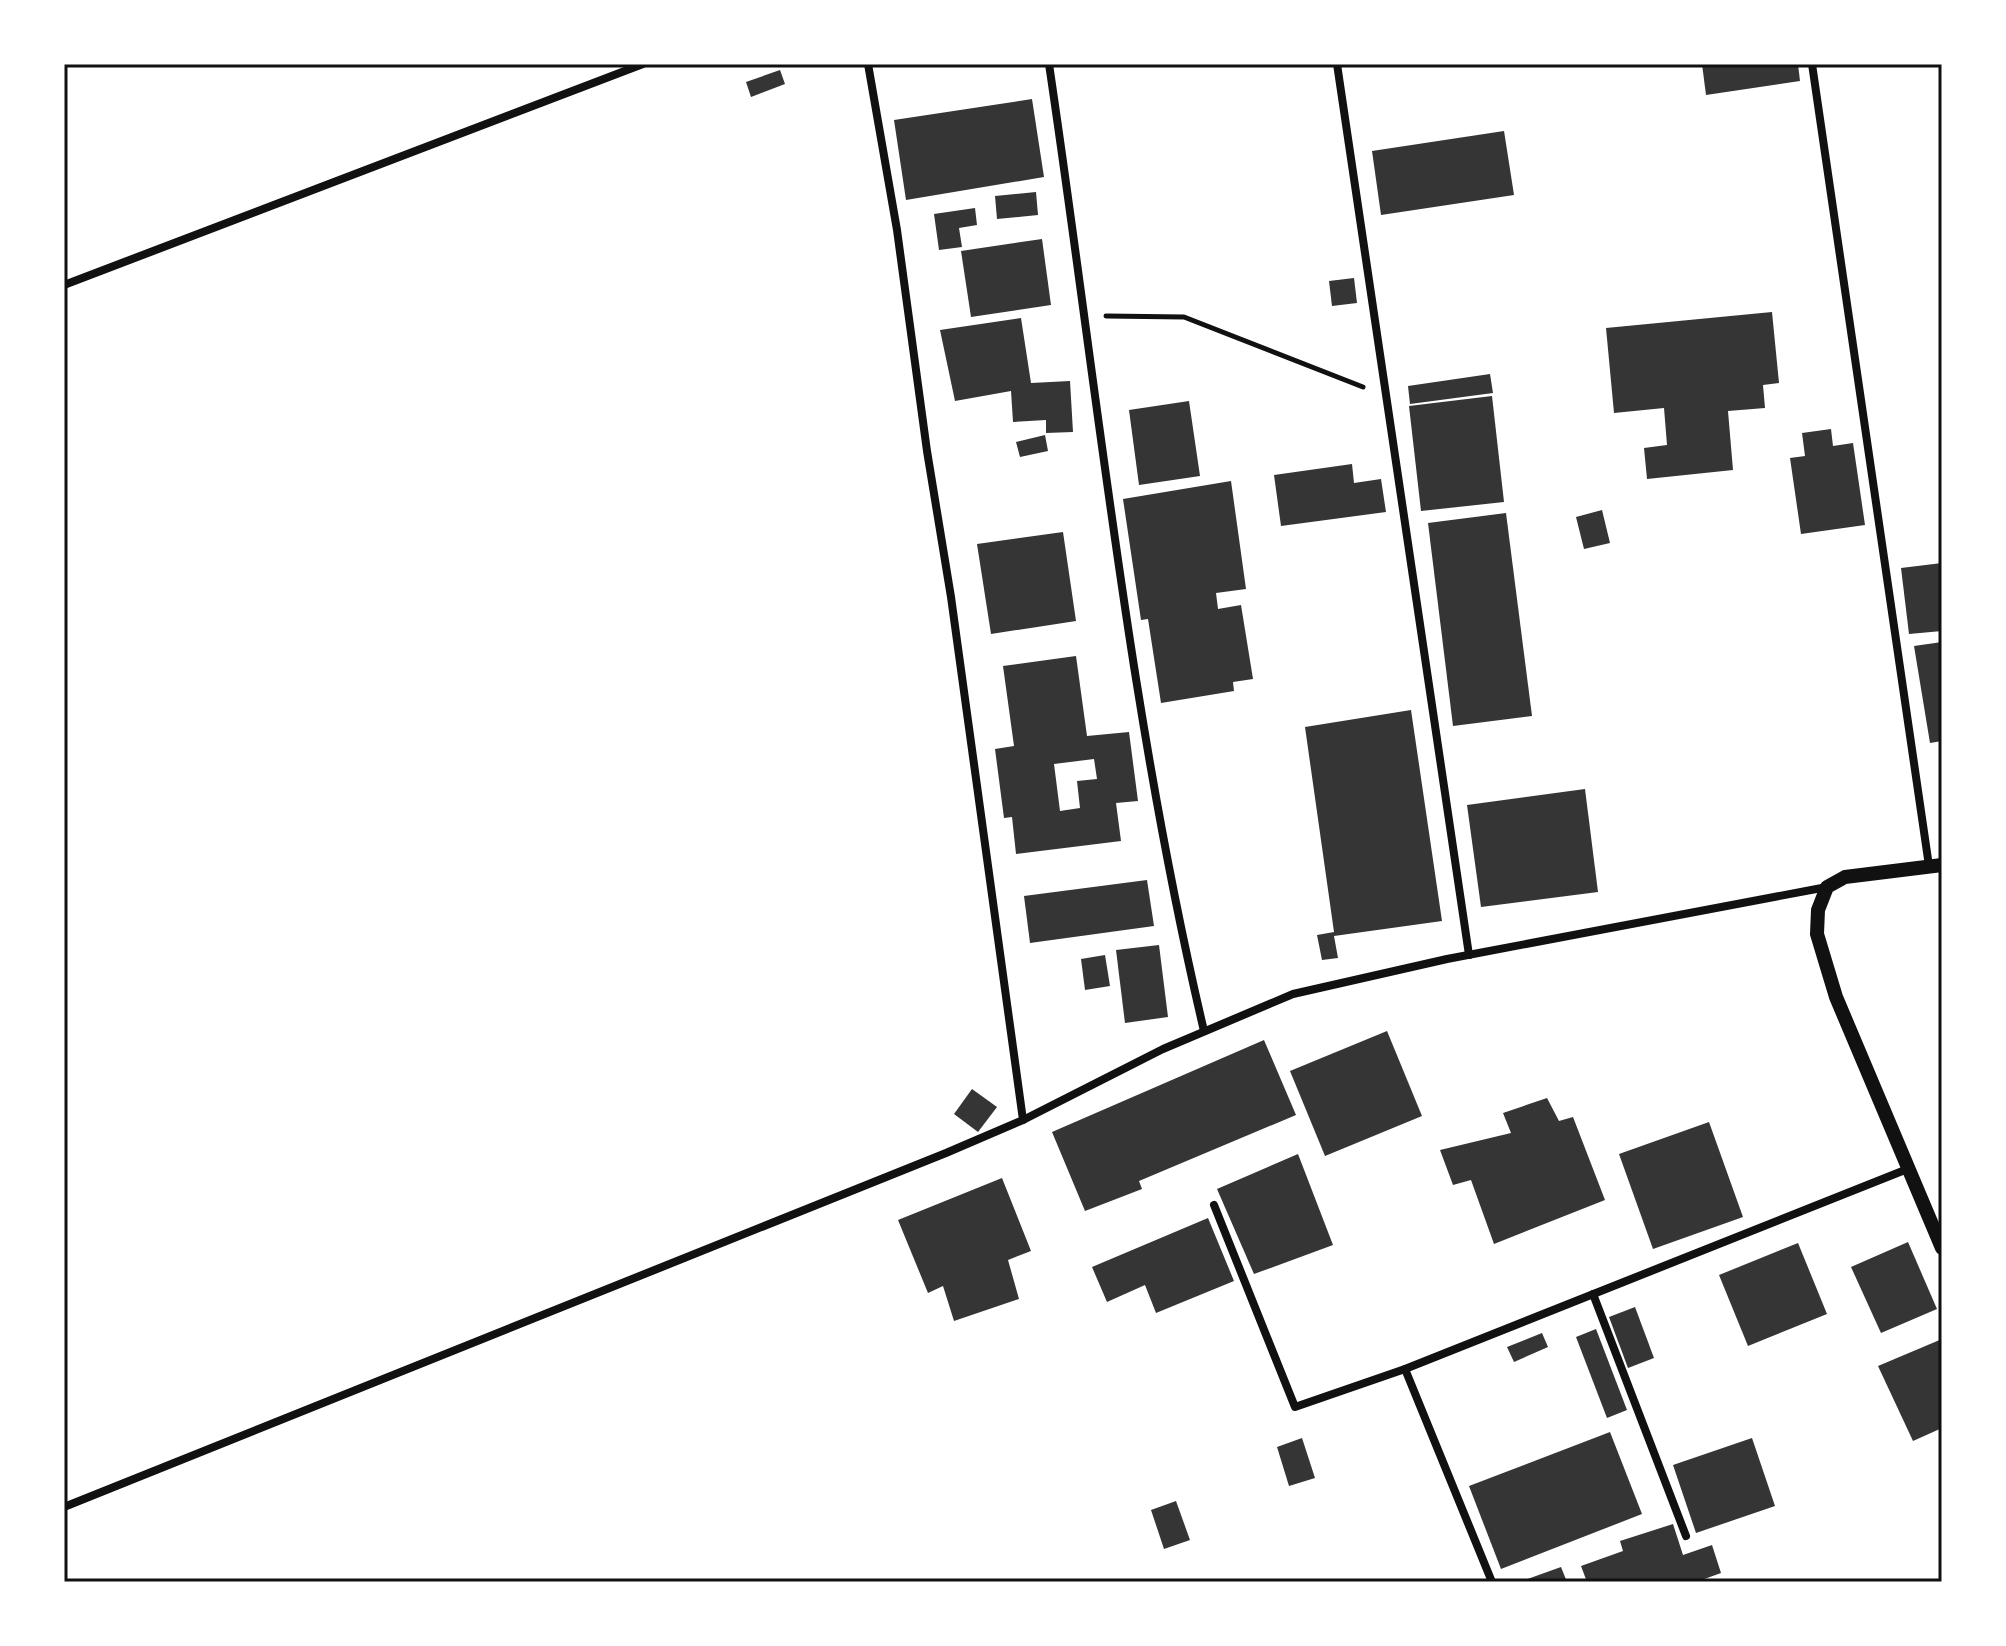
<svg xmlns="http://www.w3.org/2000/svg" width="2006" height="1646" viewBox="0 0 2006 1646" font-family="'Exo 2',sans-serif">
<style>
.building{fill:#353535;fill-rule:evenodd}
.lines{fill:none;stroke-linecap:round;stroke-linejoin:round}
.path{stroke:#111;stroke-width:5}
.minor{stroke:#111;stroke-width:8}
.tertiary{stroke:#111;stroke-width:14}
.neatline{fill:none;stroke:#111;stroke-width:3}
</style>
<rect width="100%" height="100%" fill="#fff"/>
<g class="building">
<polygon points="1702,64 1798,64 1800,81 1706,95"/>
<polygon points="780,70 785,84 751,97 746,82"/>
<polygon points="1032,99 1044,177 906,200 894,120"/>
<polygon points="1504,131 1514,195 1381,215 1372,151"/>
<polygon points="1036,192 1038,215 997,219 995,196"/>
<polygon points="975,208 977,225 959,228 962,247 939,250 934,214"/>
<polygon points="1042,239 1051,305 971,317 961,251"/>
<polygon points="1354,278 1357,303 1332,306 1329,281"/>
<polygon points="1772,312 1779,383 1763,385 1765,408 1728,411 1733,470 1647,479 1644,448 1667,445 1664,408 1614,413 1606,328"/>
<polygon points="1021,318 1031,383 1070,381 1073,432 1046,433 1046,420 1013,422 1011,391 955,401 940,330"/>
<polygon points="1490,374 1493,393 1410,404 1408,386"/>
<polygon points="1492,396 1504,502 1421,511 1409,406"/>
<polygon points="1189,401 1200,476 1139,485 1129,410"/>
<polygon points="1831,429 1833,446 1853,443 1865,525 1801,534 1790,458 1805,456 1802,433"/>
<polygon points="1045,435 1048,451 1020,457 1016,442"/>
<polygon points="1352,464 1354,483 1381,479 1386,512 1281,526 1274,475"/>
<polygon points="1231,481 1246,589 1216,593 1218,609 1241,605 1253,679 1233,682 1234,691 1161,703 1148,619 1141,620 1123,499"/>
<polygon points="1602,510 1610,543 1584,549 1576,517"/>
<polygon points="1506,513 1532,716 1453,726 1428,523"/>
<polygon points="1063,532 1076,621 991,634 977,544"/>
<polygon points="1942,563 1942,631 1909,634 1901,568"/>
<polygon points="1942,642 1942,741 1930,743 1914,646"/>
<path d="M1076,656L1087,736L1129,732L1138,801L1116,803L1121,841L1016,854L1012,817L1004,818L995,749L1014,746L1003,666ZM1094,759L1097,779L1077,781L1080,808L1060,811L1054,764Z"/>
<polygon points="1411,710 1442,921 1334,936 1338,958 1322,960 1317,935 1334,932 1305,727"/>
<polygon points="1585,789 1598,892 1481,907 1467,805"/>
<polygon points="1147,880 1154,926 1030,943 1024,896"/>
<polygon points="1159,945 1168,1017 1125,1023 1116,950"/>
<polygon points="1105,955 1110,986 1085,990 1081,959"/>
<polygon points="1387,1031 1422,1116 1325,1156 1290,1071"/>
<polygon points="1264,1040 1296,1115 1139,1181 1142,1189 1085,1211 1052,1132"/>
<polygon points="972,1089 997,1107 978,1132 954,1114"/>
<polygon points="1547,1098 1559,1121 1573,1117 1605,1200 1494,1244 1471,1180 1453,1185 1440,1150 1511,1133 1503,1113"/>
<polygon points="1709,1122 1743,1217 1653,1249 1619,1154"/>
<polygon points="1298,1154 1333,1245 1254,1274 1217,1189"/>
<polygon points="1002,1178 1031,1251 1008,1260 1019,1299 954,1321 943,1286 928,1293 898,1220"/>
<polygon points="1208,1218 1234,1281 1156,1313 1145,1285 1107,1302 1092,1267"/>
<polygon points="1908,1242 1937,1309 1881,1333 1851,1267"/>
<polygon points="1798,1243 1827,1314 1748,1346 1719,1275"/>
<polygon points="1635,1307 1654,1358 1628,1368 1609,1317"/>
<polygon points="1596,1329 1627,1410 1607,1418 1576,1337"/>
<polygon points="1542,1333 1548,1347 1514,1362 1507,1347"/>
<polygon points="1942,1339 1942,1428 1913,1441 1878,1366"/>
<polygon points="1610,1432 1642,1514 1501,1569 1469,1486"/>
<polygon points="1302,1438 1315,1478 1289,1486 1277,1447"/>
<polygon points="1752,1438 1775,1506 1696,1533 1673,1465"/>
<polygon points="1176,1501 1190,1540 1164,1549 1151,1510"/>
<polygon points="1673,1524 1683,1555 1712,1545 1721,1573 1696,1582 1587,1582 1581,1566 1623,1551 1620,1541"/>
<polygon points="1561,1567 1567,1582 1519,1582"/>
</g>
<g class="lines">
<polyline class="path" points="1106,316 1184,317 1363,387"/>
<g class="minor">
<polyline points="868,64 897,230 927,451 951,597 1023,1120"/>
<path d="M1049,64C1097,387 1129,713 1204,1031"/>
<polyline points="1337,64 1469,955"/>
<polyline points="1812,64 1929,866"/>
<polyline points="64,285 643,64"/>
<polyline points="1214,1205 1295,1407 1405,1369"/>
<polyline points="1593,1294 1686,1536"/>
<polyline points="64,1507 946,1153 1023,1120 1163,1049 1293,994 1447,959 1827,887"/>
<polyline points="1492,1582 1405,1369 1910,1168"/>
</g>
<polyline class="tertiary" points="1942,865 1845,877 1827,887 1818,910 1817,934 1836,997 1942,1248"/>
</g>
<rect width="2006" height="1646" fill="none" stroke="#ffffff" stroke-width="132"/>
<rect x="66" y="66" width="1874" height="1514" class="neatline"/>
</svg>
